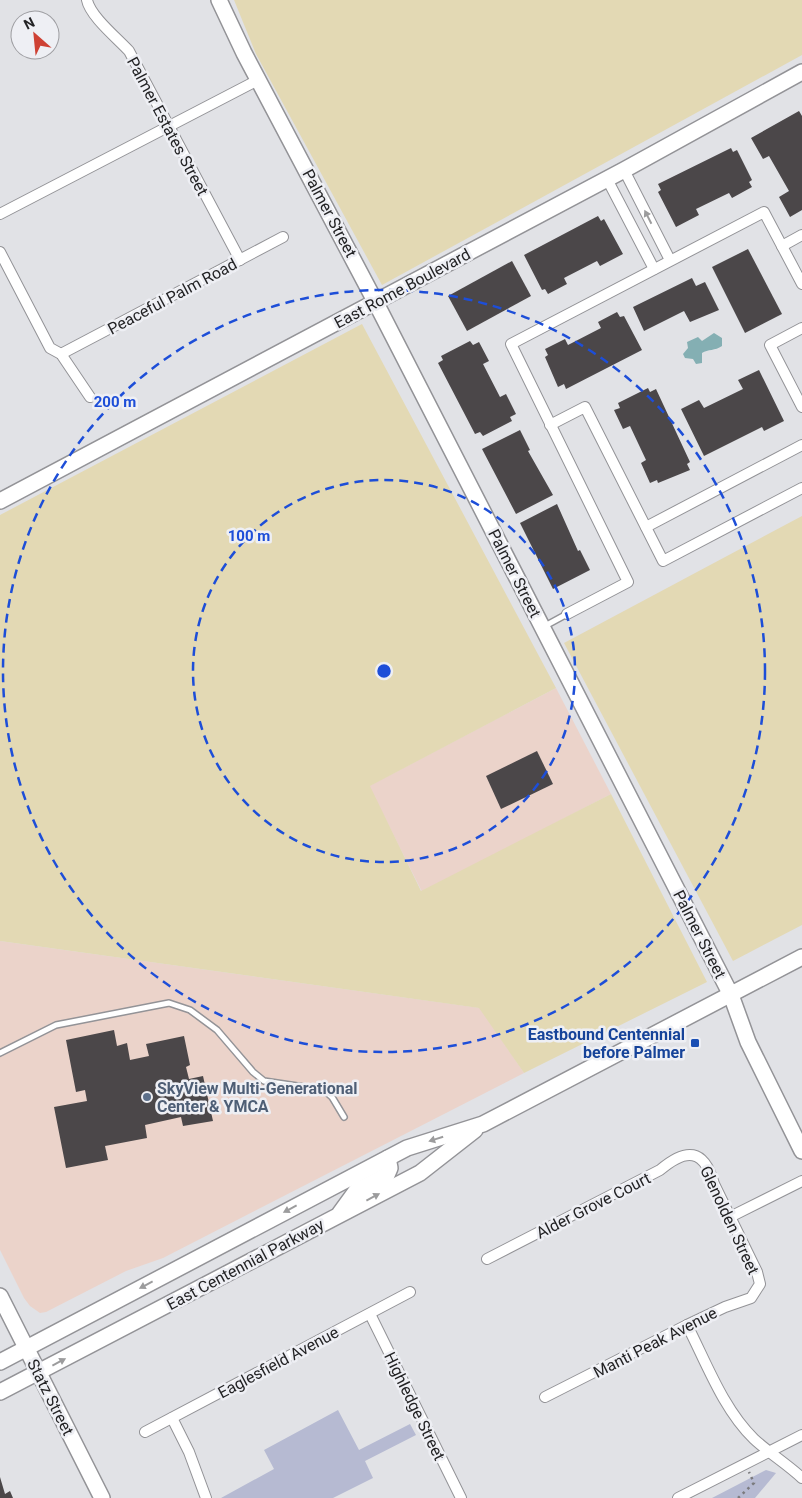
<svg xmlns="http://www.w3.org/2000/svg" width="802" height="1498" viewBox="0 0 802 1498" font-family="Roboto,sans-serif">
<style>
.commercial{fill:#ebd3ca}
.green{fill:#b6bad2}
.sand{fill:#e3d9b4}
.water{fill:#84afb3}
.building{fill:#4b4749}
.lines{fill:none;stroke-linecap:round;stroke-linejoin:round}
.lane-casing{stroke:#939397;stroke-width:8}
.street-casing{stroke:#939397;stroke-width:12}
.secondary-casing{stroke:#939397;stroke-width:18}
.path{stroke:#7b7b7e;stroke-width:2.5;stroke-dasharray:2.5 4;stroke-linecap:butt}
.lane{stroke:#fff;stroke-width:5}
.street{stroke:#fff;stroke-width:10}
.secondary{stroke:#fff;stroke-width:15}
.oneway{fill:#9c9c9d}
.ring{fill:none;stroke:#1d4ed8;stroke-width:2.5;stroke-dasharray:9 6}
.transit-dot{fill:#1a4fb4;stroke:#eeeff4;stroke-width:2}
.service-dot{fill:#5c6f8a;stroke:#eeeff4;stroke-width:2}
.labels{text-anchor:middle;stroke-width:5;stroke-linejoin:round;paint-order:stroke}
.street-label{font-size:16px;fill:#232325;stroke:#eeeff4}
.transit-label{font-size:16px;font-weight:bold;fill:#164399;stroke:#eeeff4;text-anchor:end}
.service-label{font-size:16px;font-weight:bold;fill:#4e5e75;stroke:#eeeff4;text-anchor:start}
.centre{fill:#1d4ed8;stroke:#eeeff4;stroke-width:2.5}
.ring-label{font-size:15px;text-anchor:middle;font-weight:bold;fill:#1d4ed8;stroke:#eeeff4;stroke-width:5;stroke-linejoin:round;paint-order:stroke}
</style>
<rect width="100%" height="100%" fill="#e1e2e6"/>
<g class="commercial">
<polygon points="556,688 611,794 422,892 369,786"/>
<polygon points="0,941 480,1008 524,1073 163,1258 126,1271 46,1312 40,1313 30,1306 24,1298 0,1250"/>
</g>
<g class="green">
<polygon points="338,1410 359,1450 410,1424 416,1435 365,1461 373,1478 333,1498 221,1498 274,1469 264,1450"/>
<polygon points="766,1470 776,1473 755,1498 712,1498"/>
</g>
<g class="sand">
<polygon points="234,0 802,0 802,55 382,285 256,54"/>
<polygon points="362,324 556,688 370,786 421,891 611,794 707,982 524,1073 479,1008 0,941 0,515"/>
<polygon points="802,516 802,925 733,961 564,643"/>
</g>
<path class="water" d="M714,333L722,338V346C715,351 708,349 702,353V363L696,364L693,359L685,358L683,354L688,348L687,342L698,337L702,341Z"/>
<g class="building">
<polygon points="799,111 802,116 802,210 790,217 779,197 789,191 769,156 763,159 751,138"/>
<polygon points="731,148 733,152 737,150 752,180 749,182 752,187 732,198 729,193 696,209 699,215 676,227 658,192 661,190 658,184"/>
<polygon points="598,216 601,221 604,219 623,254 600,266 597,261 564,278 567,284 548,294 545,289 542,290 524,255"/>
<polygon points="748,249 782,314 745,333 712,267"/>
<polygon points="512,261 531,296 467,331 448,296"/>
<polygon points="692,278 696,286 705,282 719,310 690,322 684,311 644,331 633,307"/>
<polygon points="617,312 620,317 624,316 642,350 566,389 564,384 558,387 545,357 548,355 545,349 565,339 568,345 601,328 598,322"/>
<polygon points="470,341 473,345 479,342 489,361 483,364 500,397 506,394 516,414 510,417 512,421 483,436 480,432 475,434 438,363 443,360 441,356"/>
<polygon points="759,370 784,421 764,431 762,427 704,456 681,409 699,400 704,408 743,389 738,380"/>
<polygon points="648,388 650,392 656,389 690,462 687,464 690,470 658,483 657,480 650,483 641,463 646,460 630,426 623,429 614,410 620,408 618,403"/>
<polygon points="520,430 530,450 528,451 553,495 516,514 482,449"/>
<polygon points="557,504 578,551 580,550 590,570 553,589 520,523"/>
<polygon points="537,751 553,784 501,809 486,776"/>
<polygon points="114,1030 117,1046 127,1043 130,1060 149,1056 146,1044 184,1036 190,1065 186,1067 189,1079 203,1076 213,1121 183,1126 181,1117 145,1125 147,1138 105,1146 108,1160 66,1168 54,1107 87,1101 85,1090 76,1092 66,1040"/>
<polygon points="0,1477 5,1494 10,1491 13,1498 0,1498"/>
</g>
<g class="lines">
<g class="lane-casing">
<g id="lane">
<polyline points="545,626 567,614"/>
<polyline points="0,1053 56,1025 169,1003 190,1010 217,1030 253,1072 264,1081 324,1090 332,1097 344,1117"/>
</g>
</g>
<g class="street-casing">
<g id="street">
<path d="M87,0C90,16 117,38 129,51L240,260"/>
<polyline points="624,170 670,260"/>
<polyline points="607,179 654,269"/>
<polyline points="0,214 258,80"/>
<polyline points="782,246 802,235"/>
<polyline points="0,252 50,348 61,354 90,397"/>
<polyline points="802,328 770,345 802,407"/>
<polyline points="61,354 283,237"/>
<polyline points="550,425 585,407 663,561 802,488"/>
<polyline points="646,527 802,445"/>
<polyline points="567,614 628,582 511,344 764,212 802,284"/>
<polyline points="730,1217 802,1181"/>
<path d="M487,1259L660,1170C686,1148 704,1148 714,1184L757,1272L760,1284L751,1298L725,1307L687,1325L545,1397"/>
<polyline points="370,1314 461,1498"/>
<path d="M687,1325C706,1362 723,1409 754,1439C769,1453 787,1464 802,1478"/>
<polyline points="172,1418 189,1452 206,1498"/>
<polyline points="145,1432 410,1292"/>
<polyline points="678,1498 802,1435"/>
</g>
</g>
<g class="secondary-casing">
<g id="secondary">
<polyline points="219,0 244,53 376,303 731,995 748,1042 802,1151"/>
<polyline points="0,501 624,170 802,72"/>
<polyline points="340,1213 356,1191 387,1175 390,1168 388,1158"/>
<polyline points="0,1296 102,1498"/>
<polyline points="0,1362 407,1148 483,1124 802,957"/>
<polyline points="0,1392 420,1173 475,1130"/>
</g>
</g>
<polyline class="path" points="738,1498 754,1483 749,1472"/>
<use href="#lane" class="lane"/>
<use href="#street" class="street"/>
<use href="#secondary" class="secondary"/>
</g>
<defs><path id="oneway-solid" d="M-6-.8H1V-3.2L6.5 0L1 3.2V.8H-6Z" transform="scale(1.25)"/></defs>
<g class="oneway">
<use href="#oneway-solid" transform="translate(648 217) rotate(-117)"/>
<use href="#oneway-solid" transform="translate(436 1139) rotate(163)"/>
<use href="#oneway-solid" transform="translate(373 1197) rotate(-28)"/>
<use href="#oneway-solid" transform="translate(290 1209) rotate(152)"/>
<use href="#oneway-solid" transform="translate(146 1285) rotate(152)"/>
<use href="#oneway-solid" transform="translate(59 1362) rotate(-28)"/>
</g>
<g class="ring">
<circle cx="384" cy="671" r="191"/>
<circle cx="384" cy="671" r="381"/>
</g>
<rect class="transit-dot" x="690" y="1038" width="10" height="10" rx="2.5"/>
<circle class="service-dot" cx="147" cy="1097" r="5"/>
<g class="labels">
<g class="street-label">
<text transform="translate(168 126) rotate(62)" y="6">Palmer Estates Street</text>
<text transform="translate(330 213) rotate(62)" y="6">Palmer Street</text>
<text transform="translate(402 288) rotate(-28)" y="6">East Rome Boulevard</text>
<text transform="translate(172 296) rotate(-28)" y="6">Peaceful Palm Road</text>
<text transform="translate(515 573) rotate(63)" y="6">Palmer Street</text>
<text transform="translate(700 934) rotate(63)" y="6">Palmer Street</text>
<text transform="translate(593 1205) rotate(-27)" y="6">Alder Grove Court</text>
<text transform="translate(730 1220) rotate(65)" y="6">Glenolden Street</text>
<text transform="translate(245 1264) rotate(-28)" y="6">East Centennial Parkway</text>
<text transform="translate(655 1342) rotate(-27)" y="6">Manti Peak Avenue</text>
<text transform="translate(278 1362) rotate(-28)" y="6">Eaglesfield Avenue</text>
<text transform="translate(51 1397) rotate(63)" y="6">Statz Street</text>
<text transform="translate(415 1406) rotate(64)" y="6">Highledge Street</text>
</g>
<g class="transit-label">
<text x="685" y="1040">Eastbound Centennial<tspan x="685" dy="18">before Palmer</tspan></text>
</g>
<g class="service-label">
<text x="157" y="1094">SkyView Multi-Generational<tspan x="157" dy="18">Center &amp; YMCA</tspan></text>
</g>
</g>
<circle cx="384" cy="671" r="8" class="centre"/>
<g class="ring-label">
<text x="115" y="407">200 m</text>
<text x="249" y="541">100 m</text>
</g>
<g transform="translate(35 35) rotate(333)"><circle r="24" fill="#eeeff4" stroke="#9d9da1"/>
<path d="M0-4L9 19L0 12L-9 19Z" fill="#ce4134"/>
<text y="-8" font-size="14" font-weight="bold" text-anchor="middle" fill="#232325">N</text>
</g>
</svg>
